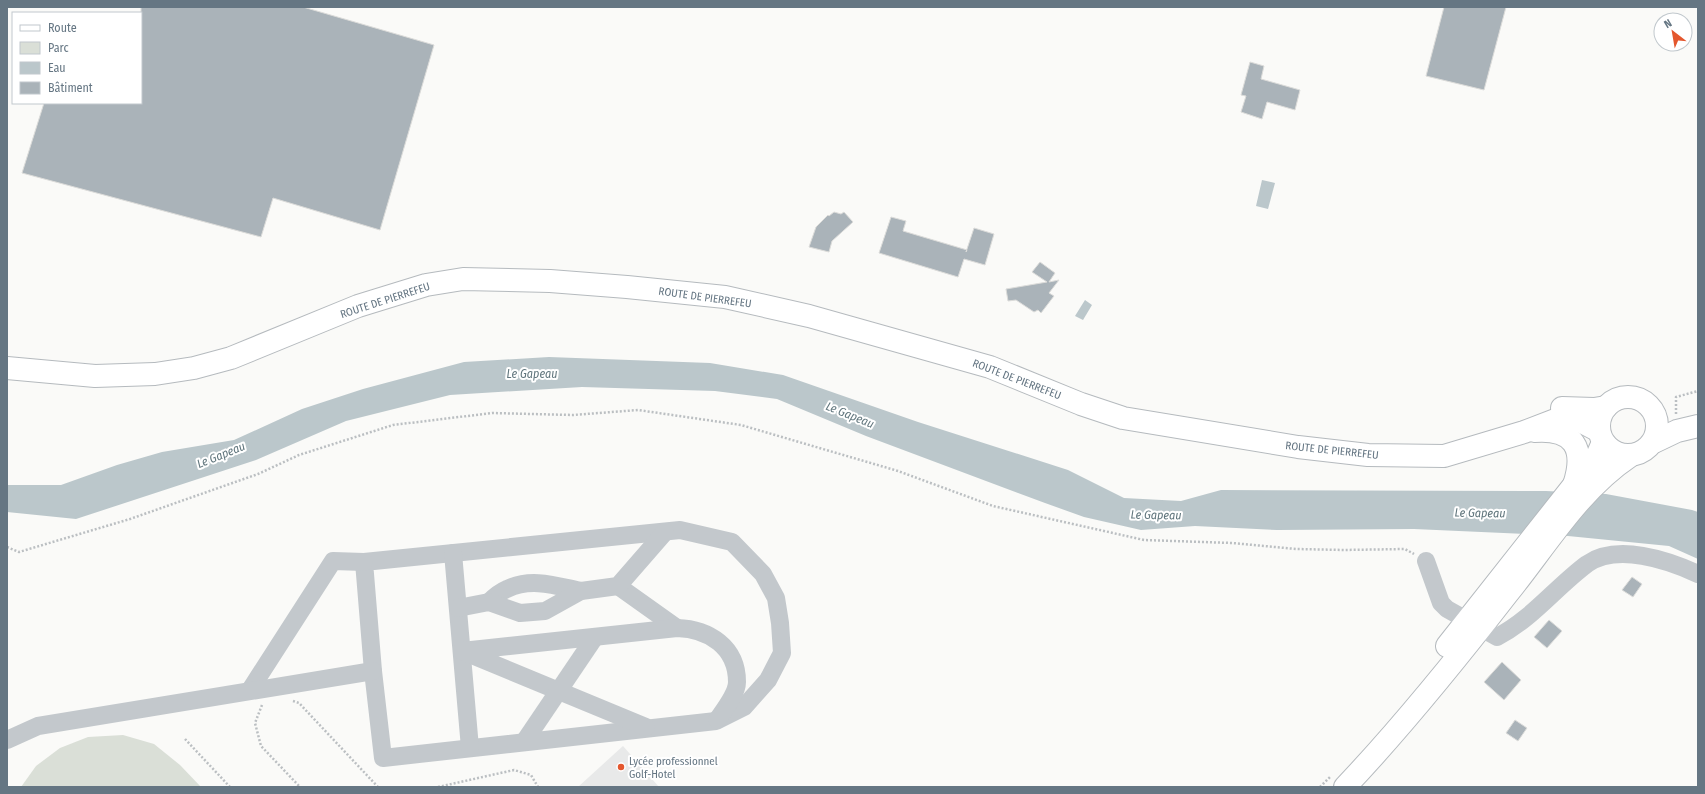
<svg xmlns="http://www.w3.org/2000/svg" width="1705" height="794" viewBox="0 0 1705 794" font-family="'Fira Sans Condensed',sans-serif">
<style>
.built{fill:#e8e9e9}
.green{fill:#dadfd7}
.water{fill:#bbc7cb}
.building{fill:#aab3b9;stroke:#dcdcda}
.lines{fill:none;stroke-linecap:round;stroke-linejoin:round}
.major-casing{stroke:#b5babe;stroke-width:24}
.path{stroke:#bbbfc2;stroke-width:2.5;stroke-dasharray:2 2;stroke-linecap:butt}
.minor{stroke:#c3c8cc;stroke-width:18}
.major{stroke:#fff;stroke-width:22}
.poi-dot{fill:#e4572e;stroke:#fff;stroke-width:1.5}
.labels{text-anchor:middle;stroke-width:4;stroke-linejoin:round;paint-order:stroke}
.street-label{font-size:11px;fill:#657683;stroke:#fff}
.poi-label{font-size:11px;fill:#657683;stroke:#fff;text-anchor:start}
.water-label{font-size:12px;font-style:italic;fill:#60757c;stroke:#fff}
</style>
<rect width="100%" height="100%" fill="#fafaf8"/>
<polygon class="built" points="623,746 659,787 578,787"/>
<polygon class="green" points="123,735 154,744 180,765 201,787 21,787 36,766 60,748 88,737"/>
<g class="water">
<polygon points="1262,180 1275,183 1268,209 1256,206"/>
<polygon points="1085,300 1092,305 1083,320 1075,316"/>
<polygon points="549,357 710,363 783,375 918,422 1068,470 1124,498 1181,501 1221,490 1546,491 1606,494 1692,510 1698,512 1698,559 1669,546 1568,536 1414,529 1277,530 1195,526 1141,530 1084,517 1045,503 866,436 777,399 715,391 582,387 450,395 346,421 256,460 76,519 7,512 7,485 61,485 117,465 162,452 234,440 302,409 363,389 464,362"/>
</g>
<g class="building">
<polygon points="141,7 303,7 434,45 380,230 273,198 261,237 22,173 44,103 141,103"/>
<polygon points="1444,7 1506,7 1484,90 1426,76"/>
<polygon points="1250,62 1264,66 1261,79 1300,90 1295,110 1267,102 1262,119 1241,112 1246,96 1241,95"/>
<polygon points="834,212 841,214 844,212 853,222 832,241 829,252 809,247 816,227 828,215 829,216"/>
<polygon points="891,217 906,221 903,231 967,250 966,252 974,228 994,234 985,265 964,259 958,277 879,253"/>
<polygon points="1040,262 1055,273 1049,282 1059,280 1049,293 1054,296 1041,313 1038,310 1034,312 1016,300 1008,301 1006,289 1047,282 1032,272"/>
<polygon points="1632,577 1642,584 1633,597 1622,590"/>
<polygon points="1549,620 1562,631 1547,648 1534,637"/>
<polygon points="1502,662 1521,680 1504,700 1484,682"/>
<polygon points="1515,720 1527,728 1518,741 1506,733"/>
</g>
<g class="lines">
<g class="major-casing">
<g id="major">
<polyline points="7,368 95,376 155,374 194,368 231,358 358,306 426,285 463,279 550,281 627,287 725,297 809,316 990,367 1081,404 1123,418 1298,447 1368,455 1444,456 1524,432 1558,419 1571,418 1580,421 1599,431"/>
<circle cx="1628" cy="426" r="29"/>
<polyline points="1562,408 1594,409 1606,407"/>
<path d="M1534,431C1574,428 1586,448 1574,485"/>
<polyline points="1654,442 1677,431 1698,426"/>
<polyline points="1447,646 1574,485 1594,463 1603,442"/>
<path d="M1345,787C1403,726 1456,660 1508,593C1546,546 1579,490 1630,456"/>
</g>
</g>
<g class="path">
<polyline points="1676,414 1676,397 1698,391"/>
<polyline points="7,547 19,552 130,519 258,474 299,455 393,425 492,413 573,415 638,410 741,425 898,471 993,506 1144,540 1232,543 1296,549 1344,550 1405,549 1414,554"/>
<polyline points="293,701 299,703 378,787"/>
<polyline points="262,705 255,723 261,746 300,787"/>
<polyline points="185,739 230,787"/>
<polyline points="438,787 514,770 531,775 538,787"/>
<polyline points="1320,787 1330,777"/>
</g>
<g class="minor">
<polygon points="680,530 732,542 763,574 776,598 780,623 782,653 768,680 744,707 716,721 383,758 373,671 364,562"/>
<polyline points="453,553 470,748"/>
<path d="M1426,561L1441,603L1447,609L1497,637C1532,619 1556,587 1587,564C1617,543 1668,560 1698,574"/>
<polyline points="618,586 677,628"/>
<path d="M489,602C494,597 500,592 507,589C531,577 557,586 581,591"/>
<polyline points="458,608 489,602 520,613 545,611 581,591 618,586 665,532"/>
<polyline points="250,690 333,561 364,562"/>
<path d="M646,727L462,651L677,628C709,629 737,647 737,682C737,694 724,710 717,720"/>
<polyline points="7,740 38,726 373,671"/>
<polyline points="524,742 595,637"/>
</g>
<use href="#major" class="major"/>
</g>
<circle class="poi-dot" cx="621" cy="767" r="4"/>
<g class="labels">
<g class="street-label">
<text transform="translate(705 297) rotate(8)" y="4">ROUTE DE PIERREFEU</text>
<text transform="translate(385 300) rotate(-18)" y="4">ROUTE DE PIERREFEU</text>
<text transform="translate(1017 379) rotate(21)" y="4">ROUTE DE PIERREFEU</text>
<text transform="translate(1332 450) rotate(6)" y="4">ROUTE DE PIERREFEU</text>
</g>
<g class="poi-label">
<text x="629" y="765">Lycée professionnel<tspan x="629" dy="13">Golf-Hotel</tspan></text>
</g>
<g class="water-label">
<text x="532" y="378">Le Gapeau</text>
<text transform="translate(850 415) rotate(22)" y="4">Le Gapeau</text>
<text transform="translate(221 455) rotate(-22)" y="4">Le Gapeau</text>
<text transform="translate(1480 513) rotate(1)" y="4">Le Gapeau</text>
<text transform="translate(1156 515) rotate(1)" y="4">Le Gapeau</text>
</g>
</g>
<rect width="1705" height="794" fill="none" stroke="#657683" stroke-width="16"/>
<rect x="12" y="12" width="130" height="92" fill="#ffffff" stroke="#c1c8cd"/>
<rect x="20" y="25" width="20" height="6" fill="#ffffff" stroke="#c1c8cd"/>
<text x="48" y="32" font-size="12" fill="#657683">Route</text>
<rect x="20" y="42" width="20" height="12" fill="#dadfd7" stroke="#c1c8cd"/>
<text x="48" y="52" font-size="12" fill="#657683">Parc</text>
<rect x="20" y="62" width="20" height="12" fill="#bbc7cb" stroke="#c1c8cd"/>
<text x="48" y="72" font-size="12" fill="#657683">Eau</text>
<rect x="20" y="82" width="20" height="12" fill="#aab3b9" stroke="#c1c8cd"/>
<text x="48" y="92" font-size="12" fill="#657683">Bâtiment</text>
<g transform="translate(1673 32) rotate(329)"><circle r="19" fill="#ffffff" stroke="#c1c8cd"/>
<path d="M0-3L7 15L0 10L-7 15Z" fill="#e4572e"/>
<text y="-6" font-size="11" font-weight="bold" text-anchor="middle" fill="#657683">N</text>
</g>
</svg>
